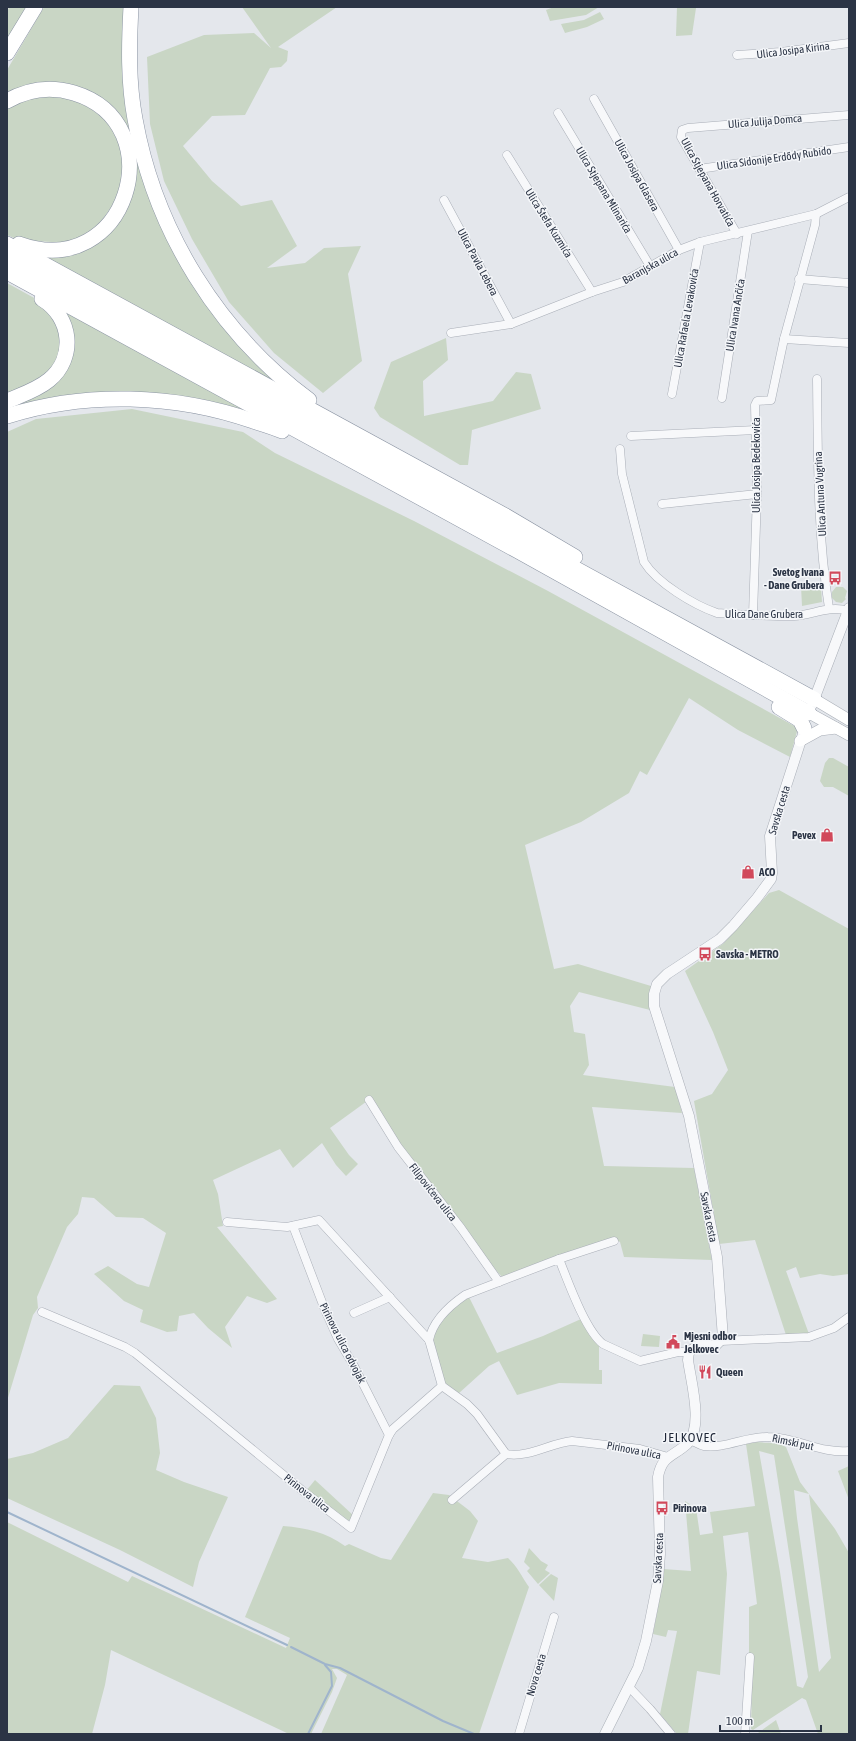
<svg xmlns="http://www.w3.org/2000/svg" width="856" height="1741" viewBox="0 0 856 1741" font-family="'Asap Condensed',sans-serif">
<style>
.green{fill:#c9d6c5;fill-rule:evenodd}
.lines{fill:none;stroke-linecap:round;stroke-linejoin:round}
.stream{stroke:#9fb4cc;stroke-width:2}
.minor-casing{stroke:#a9aeb7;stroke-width:9}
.tertiary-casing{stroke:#a9aeb7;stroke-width:11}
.secondary-casing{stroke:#a9aeb7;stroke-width:12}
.motorway-casing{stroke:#8b94a3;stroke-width:16}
.minor{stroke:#f7f8fa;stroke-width:8}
.tertiary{stroke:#f7f8fa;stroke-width:10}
.secondary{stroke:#fff;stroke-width:11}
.motorway{stroke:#fff;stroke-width:15}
.labels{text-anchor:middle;stroke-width:3;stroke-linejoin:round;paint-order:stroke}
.street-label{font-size:11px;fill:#2b3445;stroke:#f4f6f9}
.poi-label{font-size:11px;font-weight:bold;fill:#2b3445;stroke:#f4f6f9;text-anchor:start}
.quarter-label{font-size:13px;letter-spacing:1px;fill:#1d2536;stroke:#f4f6f9}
</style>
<rect width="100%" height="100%" fill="#e4e7ec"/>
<g class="green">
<polygon points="9,7 28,7 7,42 7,13"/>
<polygon points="44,7 127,7 126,54 171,242 299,397 37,256 95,242 134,158 83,92 7,96 7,70"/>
<polygon points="242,7 337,7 278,47 288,51 287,61 281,67 270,68 245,115 212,116 183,146 212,181 241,206 272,200 297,246 267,268 305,263 324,248 361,246 348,274 362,361 323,393 274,353 229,302 192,239 164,181 150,124 147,57 204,35 254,33 271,48"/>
<polygon points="554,7 599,7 586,15 550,21 546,10"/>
<polygon points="677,7 696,8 692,35 676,36"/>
<polygon points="600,12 604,19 587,27 565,33 561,24 584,20"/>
<polygon points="36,95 75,98 107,120 123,151 122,191 95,231 68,243 19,240 7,235 7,107"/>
<polygon points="7,283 36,299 49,308 63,340 53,371 7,396"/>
<polygon points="65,312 259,418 157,397 7,412 13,403 60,377"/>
<polygon points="446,338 448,360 423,381 424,416 493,401 516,372 531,374 541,409 472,430 468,465 460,465 380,417 374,408 391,362"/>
<polygon points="132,409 243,432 275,453 414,521 548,591 798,728 790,757 738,730 689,698 647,775 640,771 629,793 581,822 525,845 554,969 578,964 651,986 650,1010 579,992 570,1006 574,1032 585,1034 589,1065 583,1075 675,1087 682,1113 592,1107 604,1166 694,1168 712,1260 624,1257 620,1242 615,1239 503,1278 493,1267 476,1243 415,1165 370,1099 330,1128 349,1155 358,1164 346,1176 336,1165 322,1143 293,1168 280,1149 213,1180 218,1194 223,1226 217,1227 277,1299 267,1303 247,1296 225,1327 232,1348 208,1328 194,1313 179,1316 177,1331 167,1332 140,1322 143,1310 124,1301 94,1274 108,1266 137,1284 149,1287 166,1233 143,1218 116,1217 94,1198 82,1197 78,1214 67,1227 37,1297 38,1308 33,1315 7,1401 7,432 36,419"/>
<polygon points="801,586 813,590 821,588 822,602 802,606"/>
<polygon points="836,587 843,587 847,591 845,598 846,599 842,603 836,602 832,598 832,592"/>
<polygon points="829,758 833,758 849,767 849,796 833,787 824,787 820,781 825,763"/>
<polygon points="779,890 849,929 849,1274 833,1276 820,1274 800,1278 796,1267 786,1271 809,1334 786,1335 755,1240 719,1244 694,1101 712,1094 728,1070 713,1032 685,971 724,943 769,893"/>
<polygon points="469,1297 497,1353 543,1336 581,1319 599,1345 599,1370 602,1370 602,1384 559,1383 517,1395 499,1361 489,1366 458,1394 444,1384 432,1346 433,1336 436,1329 453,1306"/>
<polygon points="643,1334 660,1336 659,1347 641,1346"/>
<polygon points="114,1385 140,1386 156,1418 160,1453 156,1470 184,1482 228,1497 199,1562 193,1587 120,1550 7,1498 7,1459 33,1453 68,1438"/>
<path d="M757,1442C766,1443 778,1442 786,1447L800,1482L835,1529L849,1553V1734H818L806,1700L802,1698L753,1730L751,1729L752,1679L749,1655V1607L757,1604L748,1532L723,1536L727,1574L720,1675L697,1671L688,1734H677L660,1714L677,1631L668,1630L666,1637L653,1634L658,1607L663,1569L691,1571L685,1501L696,1508L700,1535L713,1533L710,1512L755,1506L746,1444ZM759,1451L774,1455L808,1677L803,1688L797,1686L780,1572ZM794,1490L809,1494L831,1658L819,1672L797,1518Z"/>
<polygon points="849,1466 849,1500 838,1471"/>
<polygon points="315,1480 354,1516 348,1521 306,1491"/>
<path d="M433,1493L449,1495L470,1511L478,1521L462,1558L488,1562L508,1558C517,1566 522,1577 529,1587L479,1734H321L347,1675L337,1669H332L337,1678L332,1692L311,1734H289L111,1650L105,1685L92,1734H7V1522L128,1582L132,1576L286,1648L290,1638L245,1617L283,1526C306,1528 326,1532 345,1546L349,1544L381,1558L391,1560Z"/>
<polygon points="529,1548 541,1561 548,1565 545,1570 550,1573 538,1584 527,1571 530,1568 524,1562"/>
<polygon points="551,1574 558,1578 554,1601 539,1585"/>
<polygon points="776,1720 781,1734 758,1734 758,1733"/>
</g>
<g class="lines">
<g class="stream">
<polyline points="7,1512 287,1645"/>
<polyline points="291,1647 325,1664 340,1668 443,1721 474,1734"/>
<polyline points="308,1734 332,1686 331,1672 325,1665"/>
</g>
<g class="minor-casing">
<g id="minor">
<polyline points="737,55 781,52 849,43"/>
<polyline points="594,99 679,250"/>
<polyline points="558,113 650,266"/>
<polyline points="507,155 592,292"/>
<polyline points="699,169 849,147"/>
<polyline points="444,200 511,324"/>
<polyline points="737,234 681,137 682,130 688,128 849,115"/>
<polyline points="799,279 849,283"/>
<polyline points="451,333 511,324 592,292 623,282 679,250 700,242 816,214 849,197"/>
<polyline points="784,339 849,343"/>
<path d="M817,379C818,455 817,533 829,608"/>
<polyline points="672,394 700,242"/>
<polyline points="722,398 748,231"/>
<polyline points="631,436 756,430"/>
<path d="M620,449L622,474L644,562C657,583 694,605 717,613C742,615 768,616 794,616C812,615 830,605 848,611"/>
<polyline points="662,504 757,494"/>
<polyline points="753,615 757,494 755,405 757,401 771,400 784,339 815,225 816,214"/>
<polyline points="369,1100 398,1147 461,1228 499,1282"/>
<path d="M227,1222L287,1227L319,1220L429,1340L442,1386L467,1404L477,1414L506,1454C529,1458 550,1443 572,1441L640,1449L668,1457"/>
<polyline points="293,1226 325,1310 338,1339 354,1366 389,1435"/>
<polyline points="559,1259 614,1241"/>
<polyline points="42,1312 125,1347 135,1353 303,1491 351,1528 389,1435 393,1429 442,1386"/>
<polyline points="354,1313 390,1297"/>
<path d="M429,1340C433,1320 449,1306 465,1295L559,1259C568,1281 585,1330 603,1344L640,1361L678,1352H689"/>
<polyline points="721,1341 809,1337 834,1328 849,1317"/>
<path d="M690,1440C695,1442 699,1445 704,1446C725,1449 747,1436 768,1437C796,1437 821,1454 849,1451"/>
<polyline points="452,1500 506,1454"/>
<polyline points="629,1687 650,1709 671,1734"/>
<polyline points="519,1734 554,1617"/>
<polyline points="745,1734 750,1657"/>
</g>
</g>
<g class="tertiary-casing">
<g id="tertiary">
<polyline points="812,705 849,608"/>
<path d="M605,1734L638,1668L646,1641L658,1581L660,1554L658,1477C662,1455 673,1457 687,1444C704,1427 691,1382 688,1360L689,1352L697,1346L716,1345L723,1338L717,1257L689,1116L654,1006V994L657,984L667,974L720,939L733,926L757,898L771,879L772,873L770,836L803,734"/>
</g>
</g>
<g class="secondary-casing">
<g id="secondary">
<polyline points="814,699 849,720"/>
<polyline points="809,713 849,735"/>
<polyline points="800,741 820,730 836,728"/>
</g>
</g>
<g class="motorway-casing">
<g id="motorway">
<path d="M131,7C129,44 128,82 135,119C155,231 218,332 309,400"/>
<polyline points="7,53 35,7"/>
<path d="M7,101C28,89 51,86 74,93C175,124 127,283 19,244"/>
<polyline points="7,244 504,515 575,557"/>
<polyline points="7,258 814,699"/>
<polyline points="7,272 518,551 809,713"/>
<path d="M7,401C21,395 37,390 49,380C76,358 72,317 42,299"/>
<path d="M7,416C86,391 175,394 253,421C263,424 273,427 282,431"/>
<polyline points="779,707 800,720 804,728"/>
</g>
</g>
<use href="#minor" class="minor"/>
<use href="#tertiary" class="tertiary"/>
<use href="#secondary" class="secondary"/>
<use href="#motorway" class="motorway"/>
</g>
<defs>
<g id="bus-bare" transform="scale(1.08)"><path d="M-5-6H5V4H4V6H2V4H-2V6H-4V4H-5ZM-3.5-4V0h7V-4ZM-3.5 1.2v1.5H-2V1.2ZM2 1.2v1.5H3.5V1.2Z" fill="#d1495b" stroke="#f4f6f9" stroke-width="2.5" paint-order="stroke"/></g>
<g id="shop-bare" transform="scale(1.08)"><path d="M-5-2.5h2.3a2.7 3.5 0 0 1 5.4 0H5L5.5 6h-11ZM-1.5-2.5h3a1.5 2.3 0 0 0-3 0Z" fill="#d1495b" stroke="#f4f6f9" stroke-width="2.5" paint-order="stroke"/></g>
<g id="civic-bare" transform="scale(1.08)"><path d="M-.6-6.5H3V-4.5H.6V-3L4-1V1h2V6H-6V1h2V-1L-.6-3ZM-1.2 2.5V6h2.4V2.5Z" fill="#d1495b" stroke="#f4f6f9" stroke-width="2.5" paint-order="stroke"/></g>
<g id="restaurant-bare" transform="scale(1.08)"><path d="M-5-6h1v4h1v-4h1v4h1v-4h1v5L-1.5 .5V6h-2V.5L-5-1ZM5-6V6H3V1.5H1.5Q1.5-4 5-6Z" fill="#d1495b" stroke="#f4f6f9" stroke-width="2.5" paint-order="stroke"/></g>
</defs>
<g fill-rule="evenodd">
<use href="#bus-bare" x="835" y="578"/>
<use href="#shop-bare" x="827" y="835"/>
<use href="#shop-bare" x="748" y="872"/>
<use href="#bus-bare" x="705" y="954"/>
<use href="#civic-bare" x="673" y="1342"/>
<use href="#restaurant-bare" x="705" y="1372"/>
<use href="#bus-bare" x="662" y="1508"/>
</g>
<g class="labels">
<g class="street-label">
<text transform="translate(793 50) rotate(-7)" y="4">Ulica Josipa Kirina</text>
<text transform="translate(765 121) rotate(-5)" y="4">Ulica Julija Domca</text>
<text transform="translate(774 158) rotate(-8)" y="4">Ulica Sidonije Erdődy Rubido</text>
<text transform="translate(637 175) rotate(61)" y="4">Ulica Josipa Glasera</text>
<text transform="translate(708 182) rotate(61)" y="4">Ulica Stjepana Horvatića</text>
<text transform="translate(604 190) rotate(59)" y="4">Ulica Stjepana Mlinarića</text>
<text transform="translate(549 223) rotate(58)" y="4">Ulica Štefa Kuzmića</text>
<text transform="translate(478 262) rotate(62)" y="4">Ulica Pavla Lebera</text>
<text transform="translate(650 266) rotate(-29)" y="4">Baranjska ulica</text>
<text transform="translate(735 315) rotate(-81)" y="4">Ulica Ivana Ančića</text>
<text transform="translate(686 318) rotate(-80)" y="4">Ulica Rafaela Levakovića</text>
<text transform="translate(756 465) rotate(-90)" y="4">Ulica Josipa Bedekovića</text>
<text transform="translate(820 494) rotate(-93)" y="4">Ulica Antuna Vugrina</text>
<text x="764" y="618">Ulica Dane Grubera</text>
<text transform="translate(779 810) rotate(-73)" y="4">Savska cesta</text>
<text transform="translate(433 1192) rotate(52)" y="4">Filipovićeva ulica</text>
<text transform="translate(709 1217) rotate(79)" y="4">Savska cesta</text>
<text transform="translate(343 1343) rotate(63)" y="4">Pirinova ulica odvojak</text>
<text transform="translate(793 1442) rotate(12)" y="4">Rimski put</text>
<text transform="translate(634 1450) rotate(11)" y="4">Pirinova ulica</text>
<text transform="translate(307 1493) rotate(38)" y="4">Pirinova ulica</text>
<text transform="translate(658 1558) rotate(-87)" y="4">Savska cesta</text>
<text transform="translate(536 1675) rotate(-73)" y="4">Nova cesta</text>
</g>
<g class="poi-label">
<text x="824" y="576" text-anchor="end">Svetog Ivana<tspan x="824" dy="13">- Dane Grubera</tspan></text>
<text x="816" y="839" text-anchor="end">Pevex</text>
<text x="759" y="876">ACO</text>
<text x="716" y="958">Savska - METRO</text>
<text x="684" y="1340">Mjesni odbor<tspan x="684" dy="13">Jelkovec</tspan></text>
<text x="716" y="1376">Queen</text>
<text x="673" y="1512">Pirinova</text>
</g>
<g class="quarter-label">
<text x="690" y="1442">JELKOVEC</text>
</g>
</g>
<rect width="856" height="1741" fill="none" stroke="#2b3445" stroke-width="16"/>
<path d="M720 1725v6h101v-6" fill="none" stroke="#2b3445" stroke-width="2"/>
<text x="726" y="1725" font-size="12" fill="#2b3445" stroke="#f4f6f9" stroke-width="3" paint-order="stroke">100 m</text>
</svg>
